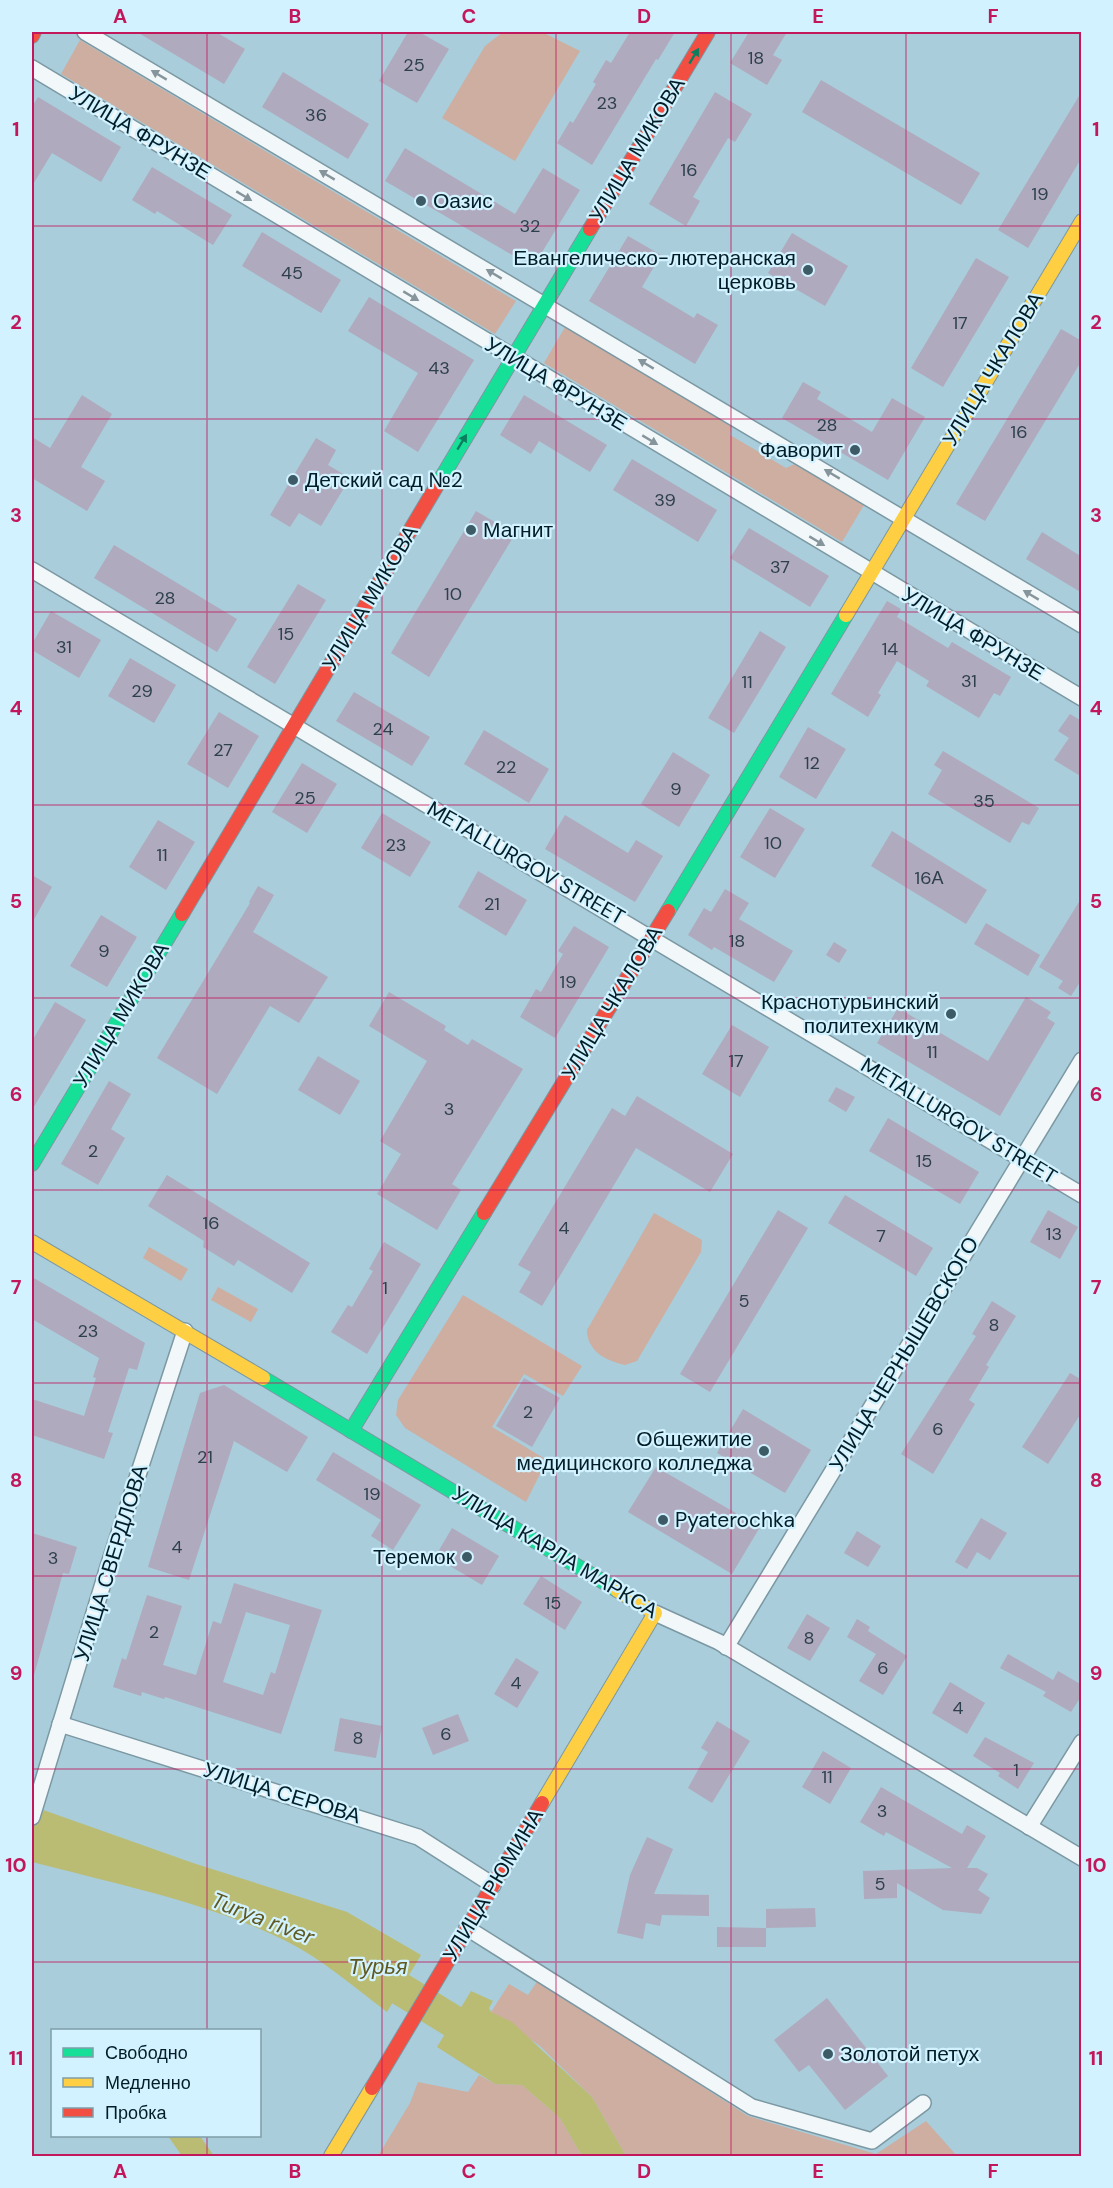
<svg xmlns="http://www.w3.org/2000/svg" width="1113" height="2188" viewBox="0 0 1113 2188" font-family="'DM Sans',sans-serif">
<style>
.green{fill:#cdaea1}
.water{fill:#babc73}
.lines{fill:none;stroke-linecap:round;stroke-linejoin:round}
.river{stroke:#babc73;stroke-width:33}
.building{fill:#b0aabe;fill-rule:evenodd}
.street-casing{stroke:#7b98a3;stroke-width:18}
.fast-casing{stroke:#7b98a3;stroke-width:16}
.slow-casing{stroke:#7b98a3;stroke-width:16}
.jam-casing{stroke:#7b98a3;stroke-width:16}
.street{stroke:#f2f8fa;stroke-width:15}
.fast{stroke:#16e098;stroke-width:14}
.slow{stroke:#ffcf43;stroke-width:14}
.jam{stroke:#f24e42;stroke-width:14}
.oneway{fill:#0c7e60}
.oneway2{fill:#86959b}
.grid{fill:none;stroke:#c2185b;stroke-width:1.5;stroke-opacity:0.55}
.poi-dot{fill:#3c5b66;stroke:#d2f2ff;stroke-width:2}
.labels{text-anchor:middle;stroke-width:4.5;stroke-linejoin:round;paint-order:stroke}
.number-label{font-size:18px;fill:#2e404d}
.street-label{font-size:21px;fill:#021d27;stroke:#d2f2ff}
.poi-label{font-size:21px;fill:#021d27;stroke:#d2f2ff;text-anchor:start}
.water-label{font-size:22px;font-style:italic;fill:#5f5920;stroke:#d2f2ff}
.neatline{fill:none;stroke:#c2185b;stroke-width:2}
.grid-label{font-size:20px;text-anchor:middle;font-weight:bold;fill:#c2185b}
</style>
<rect width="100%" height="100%" fill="#a9cddb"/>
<g class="green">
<polygon points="503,32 542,32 580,51 515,161 442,118 485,46"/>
<polygon points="80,40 516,301 495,334 61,74"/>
<polygon points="568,322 732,424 730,435 786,468 797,463 864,505 842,542 544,363"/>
<path d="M654,1213L702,1240L701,1252L637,1361L625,1365C606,1361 587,1351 587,1330Z"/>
<polygon points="149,1247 188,1269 181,1281 143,1258"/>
<polygon points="218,1287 258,1309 251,1322 211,1300"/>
<polygon points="463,1295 582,1366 563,1396 524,1374 492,1427 547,1460 526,1502 405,1428 396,1415 398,1400"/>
<polygon points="538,1980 748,2116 876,2154 926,2121 957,2156 626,2156 592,2097 540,2046 491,2012 509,1984 528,1995"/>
<polygon points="479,2075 495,2084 522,2085 560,2118 582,2156 378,2156 410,2103 418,2082 468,2092"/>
</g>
<g class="water">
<path d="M32,1806L193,1863L347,1912L421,1955L387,2012C355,1988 322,1959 286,1941C207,1902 116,1884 32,1862Z"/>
<polygon points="471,1991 493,2001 489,2008 491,2012 512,2022 592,2097 626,2156 582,2156 560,2118 522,2085 495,2084 437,2047"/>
<polygon points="168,2136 200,2136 214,2156 182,2156"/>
</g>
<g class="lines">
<polyline class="river" points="363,1966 490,2044"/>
</g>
<g class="building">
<polygon points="137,32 216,32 245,49 224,84"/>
<polygon points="408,32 419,32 449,49 417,103 379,81"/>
<polygon points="630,32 675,32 658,60 656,59 592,165 557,143 570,121 573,123 596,84 593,82 606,60 611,63"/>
<polygon points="749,32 787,32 773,55 782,60 767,85 730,63"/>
<polygon points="283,72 369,124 348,159 262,107"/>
<polygon points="821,80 980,173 961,205 802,112"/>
<polygon points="1082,91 1082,157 1028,248 998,230"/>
<polygon points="715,92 752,114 735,142 728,138 693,197 700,201 686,226 649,204"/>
<polygon points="38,97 121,147 101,182 52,153 32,186 32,107"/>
<polygon points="405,148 515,214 543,168 580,190 533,267 385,181"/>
<polygon points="152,167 232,215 213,245 157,211 155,214 132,200"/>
<polygon points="262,232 341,280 321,313 242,266"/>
<polygon points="792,233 848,266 825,306 768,273"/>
<polygon points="628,236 661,255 642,287 694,318 697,313 718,325 695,364 589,301"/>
<polygon points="976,258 1009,277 943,387 911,368"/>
<polygon points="369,297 474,360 418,452 384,431 418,373 348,331"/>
<polygon points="1061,329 1082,341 1082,360 985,521 956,504"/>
<polygon points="803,382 821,392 817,399 872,432 892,398 925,417 888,480 782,418"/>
<polygon points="82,395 112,414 81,467 105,481 87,511 32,478 32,437 50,448"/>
<polygon points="524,395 607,445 590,472 539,441 531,454 500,435"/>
<polygon points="316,438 336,450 328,465 350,478 321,526 299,513 290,527 270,515"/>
<polygon points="632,459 717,510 698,542 613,490"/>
<polygon points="476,511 515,534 429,677 391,653"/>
<polygon points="749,528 829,576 810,607 730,558"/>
<polygon points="1042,532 1082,557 1082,593 1026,559"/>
<polygon points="114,545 237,619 217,652 94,578"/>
<polygon points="298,584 326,600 275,684 247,667"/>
<polygon points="887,601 901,609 897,617 948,648 952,642 1011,677 1000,696 994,693 979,718 926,686 929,681 897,661 878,693 881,695 868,717 831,694"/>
<polygon points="51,611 101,640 79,678 32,650 32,644"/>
<polygon points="760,631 786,647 734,733 708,718"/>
<polygon points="130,658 176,685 154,723 108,696"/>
<polygon points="354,692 430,737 412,766 336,721"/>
<polygon points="219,712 259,736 228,788 187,764"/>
<polygon points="1070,714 1080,720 1082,718 1082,777 1054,760 1069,738 1058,731"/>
<polygon points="808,727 846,749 816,799 779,777"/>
<polygon points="484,730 549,769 529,803 464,764"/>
<polygon points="943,751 1039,808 1029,825 1022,822 1010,843 928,794 942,770 934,765"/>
<polygon points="673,752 710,775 679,827 641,804"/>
<polygon points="302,763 337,784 307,833 272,812"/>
<polygon points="770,808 805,829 775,878 740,857"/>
<polygon points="382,813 431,842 410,877 361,848"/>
<polygon points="565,815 628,853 636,840 663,856 635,902 545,849"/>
<polygon points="158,820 195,842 166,890 129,867"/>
<polygon points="892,831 987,890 966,924 871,866"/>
<polygon points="478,871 527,900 506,936 458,907"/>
<polygon points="32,875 52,887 32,923"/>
<polygon points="258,886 274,895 253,932 328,977 299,1023 270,1006 217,1094 157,1058 250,903 249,902"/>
<polygon points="725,889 749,903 739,919 793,951 774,982 714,947 712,950 688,935 704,908 711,912"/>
<polygon points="1082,897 1082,979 1071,996 1058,988 1063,981 1039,967"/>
<polygon points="101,915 137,937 107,987 70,966"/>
<polygon points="986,923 1040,955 1028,976 974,944"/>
<polygon points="574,926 609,947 555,1038 520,1017 536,989 541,992 563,954 558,951"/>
<polygon points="834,942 847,950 839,963 826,955"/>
<polygon points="389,992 446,1026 444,1030 468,1045 472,1039 523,1069 452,1184 461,1190 437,1230 377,1194 401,1154 380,1141 427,1061 369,1026"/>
<polygon points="1026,997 1051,1012 1047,1018 1055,1023 1000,1116 877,1043 898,1008 988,1061"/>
<polygon points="55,1002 86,1020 32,1110 32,1041"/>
<polygon points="732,1025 769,1047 740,1097 702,1074"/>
<polygon points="318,1056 360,1081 340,1115 298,1090"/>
<polygon points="109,1081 131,1094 111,1129 125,1138 98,1185 61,1164"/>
<polygon points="836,1087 855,1097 846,1112 828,1101"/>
<polygon points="637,1096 733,1154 710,1192 636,1148 542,1306 519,1292 531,1272 518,1265 612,1108 625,1116"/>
<polygon points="888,1118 979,1172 960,1204 869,1151"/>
<polygon points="167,1175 310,1263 292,1293 238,1260 234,1266 203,1247 204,1241 148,1206"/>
<polygon points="845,1195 933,1248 916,1276 828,1223"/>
<polygon points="778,1210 808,1228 710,1392 680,1374"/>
<polygon points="1048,1210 1078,1227 1060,1259 1030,1242"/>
<polygon points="384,1242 421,1264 367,1354 331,1332 348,1305 352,1307 373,1271 369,1269"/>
<polygon points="32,1277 145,1343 137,1370 129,1368 108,1432 113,1433 104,1459 32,1435 32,1399 84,1416 96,1378 93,1377 99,1358 32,1319"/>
<polygon points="992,1301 1016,1316 986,1365 989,1367 969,1400 975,1404 933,1474 901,1454 976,1336 972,1334"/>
<polygon points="1070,1373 1082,1380 1082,1412 1048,1464 1022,1447"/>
<polygon points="524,1378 560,1398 532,1447 496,1426"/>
<polygon points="224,1385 308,1437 287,1472 234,1441 189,1580 148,1567 200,1393"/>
<polygon points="743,1409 811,1450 785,1493 717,1453"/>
<polygon points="333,1452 421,1505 393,1550 371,1536 381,1520 316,1480"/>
<polygon points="656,1467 760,1527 732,1574 628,1512"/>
<polygon points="981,1518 1007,1533 990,1560 977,1552 967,1569 955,1562"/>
<polygon points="452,1528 499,1556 482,1585 435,1557"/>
<polygon points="857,1531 881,1546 868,1567 844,1553"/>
<polygon points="32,1533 77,1547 69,1574 63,1573 34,1675 32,1674"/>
<polygon points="541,1576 582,1602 565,1630 523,1604"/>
<path d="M234,1583L322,1610L281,1734L165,1697L164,1699L142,1692L141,1696L113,1687L122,1658L126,1660L147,1595L182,1606L163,1665L196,1675L213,1621L221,1624ZM246,1612L290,1625L275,1674L271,1672L263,1695L223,1682Z"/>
<polygon points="807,1614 830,1628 810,1661 787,1648"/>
<polygon points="857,1619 870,1627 868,1631 907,1656 883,1695 859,1681 876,1654 847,1637"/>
<polygon points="1008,1654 1053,1680 1058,1671 1082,1685 1082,1695 1071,1712 1043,1696 1046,1692 1000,1668"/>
<polygon points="516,1658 539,1672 517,1708 494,1694"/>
<polygon points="950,1682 985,1703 967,1734 932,1713"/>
<polygon points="458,1714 469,1741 433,1755 422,1728"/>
<polygon points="340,1718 382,1726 376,1758 334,1751"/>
<polygon points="717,1721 750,1741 712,1803 688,1788 708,1752 701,1748"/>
<polygon points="985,1737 1034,1763 1018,1789 998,1776 1000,1773 973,1756"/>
<polygon points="823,1751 851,1768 830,1804 802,1787"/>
<polygon points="881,1787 962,1834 967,1825 986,1836 967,1868 977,1868 988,1874 978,1890 990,1898 981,1914 943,1910 897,1883 897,1898 864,1899 863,1871 952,1868 886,1832 884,1836 860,1822"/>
<polygon points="647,1837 673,1849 654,1894 709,1895 709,1916 662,1915 660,1926 646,1923 643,1939 617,1933 630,1875"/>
<polygon points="815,1908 816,1927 766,1928 766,1909"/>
<polygon points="717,1927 766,1928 766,1947 717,1947"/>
<polygon points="827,1998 888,2076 845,2110 809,2065 799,2072 774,2040"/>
</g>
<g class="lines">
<g class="street-casing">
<g id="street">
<polyline points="85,32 1082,625"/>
<polyline points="32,68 1082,698"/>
<path d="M32,570C380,781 733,984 1082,1195"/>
<polyline points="655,1613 719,1642 1082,1858"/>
<polyline points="726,1647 1082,1060"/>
<polyline points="60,1724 418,1837 493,1885"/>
<polyline points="32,1817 108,1567 185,1331"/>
<polyline points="1029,1827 1082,1742"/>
<polyline points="467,1928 752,2107 872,2141 923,2103"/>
</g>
</g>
<g class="fast-casing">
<g id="fast">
<polyline points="439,482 590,229"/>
<polyline points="668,911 846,615"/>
<polyline points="32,1164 182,914"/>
<polyline points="263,1378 617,1590"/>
<polyline points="351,1431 484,1213"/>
</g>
</g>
<g class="slow-casing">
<g id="slow">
<polyline points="846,615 1082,221"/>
<polyline points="32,1242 263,1378"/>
<polyline points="542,1803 655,1613 617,1590"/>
<polyline points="331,2156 372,2088"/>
</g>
</g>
<g class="jam-casing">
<g id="jam">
<polyline points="32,36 34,32"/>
<polyline points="590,229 708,32"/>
<polyline points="182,914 439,482"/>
<polyline points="484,1213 668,911"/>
<polyline points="372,2088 542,1803"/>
</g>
</g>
<use href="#street" class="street"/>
<use href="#fast" class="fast"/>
<use href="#slow" class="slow"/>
<use href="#jam" class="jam"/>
</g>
<defs><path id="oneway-solid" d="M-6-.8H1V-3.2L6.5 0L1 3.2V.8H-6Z" transform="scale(1.5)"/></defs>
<g class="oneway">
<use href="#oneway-solid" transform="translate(694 56) rotate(-59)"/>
<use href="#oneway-solid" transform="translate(462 442) rotate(-59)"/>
</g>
<g class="oneway2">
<use href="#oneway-solid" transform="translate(159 75) rotate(-149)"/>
<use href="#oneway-solid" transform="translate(327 175) rotate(-149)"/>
<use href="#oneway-solid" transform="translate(244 196) rotate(31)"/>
<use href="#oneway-solid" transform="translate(494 274) rotate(-149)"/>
<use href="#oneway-solid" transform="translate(411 296) rotate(31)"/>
<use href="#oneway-solid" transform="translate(646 364) rotate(-149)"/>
<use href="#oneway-solid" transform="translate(650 440) rotate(31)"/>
<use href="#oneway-solid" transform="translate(832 474) rotate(-149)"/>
<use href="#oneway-solid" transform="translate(817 541) rotate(31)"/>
<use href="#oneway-solid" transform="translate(1031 595) rotate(-149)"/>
</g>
<path class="grid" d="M207,32V2030M382,32V2156M556,32V2156M731,32V2156M906,32V2156M32,226H1082M32,419H1082M32,612H1082M32,805H1082M32,998H1082M32,1190H1082M32,1383H1082M32,1576H1082M32,1769H1082M32,1962H1082M207,2136V2156"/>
<g class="poi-dot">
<circle cx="421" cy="201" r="6"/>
<circle cx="808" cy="270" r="6"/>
<circle cx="855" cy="450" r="6"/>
<circle cx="293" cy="480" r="6"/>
<circle cx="471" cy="530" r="6"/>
<circle cx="951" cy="1014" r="6"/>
<circle cx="764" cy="1451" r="6"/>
<circle cx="663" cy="1520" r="6"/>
<circle cx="467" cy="1557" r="6"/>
<circle cx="828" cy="2054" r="6"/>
</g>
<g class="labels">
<g class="number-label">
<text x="756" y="64">18</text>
<text x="414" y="71">25</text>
<text x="607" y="109">23</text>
<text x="316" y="121">36</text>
<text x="689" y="176">16</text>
<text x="1040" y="200">19</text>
<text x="530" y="232">32</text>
<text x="292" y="279">45</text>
<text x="960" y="329">17</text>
<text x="439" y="374">43</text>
<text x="827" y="431">28</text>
<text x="1019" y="438">16</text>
<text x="665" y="506">39</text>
<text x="780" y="573">37</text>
<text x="453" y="600">10</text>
<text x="165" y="604">28</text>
<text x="286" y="640">15</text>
<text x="64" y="653">31</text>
<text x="890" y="655">14</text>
<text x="969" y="687">31</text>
<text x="747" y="688">11</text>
<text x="142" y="697">29</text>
<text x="383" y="735">24</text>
<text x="223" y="756">27</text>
<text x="812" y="769">12</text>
<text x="506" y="773">22</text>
<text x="676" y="795">9</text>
<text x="305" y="804">25</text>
<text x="984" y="807">35</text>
<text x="773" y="849">10</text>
<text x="396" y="851">23</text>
<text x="162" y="861">11</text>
<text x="929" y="884">16А</text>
<text x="492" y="910">21</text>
<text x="737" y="947">18</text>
<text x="104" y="957">9</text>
<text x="568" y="988">19</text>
<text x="932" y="1058">11</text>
<text x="736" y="1067">17</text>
<text x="449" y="1115">3</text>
<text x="93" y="1157">2</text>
<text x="924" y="1167">15</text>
<text x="211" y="1229">16</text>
<text x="564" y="1234">4</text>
<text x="1054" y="1240">13</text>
<text x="881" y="1242">7</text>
<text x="385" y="1294">1</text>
<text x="744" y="1307">5</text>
<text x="994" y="1331">8</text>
<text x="88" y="1337">23</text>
<text x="528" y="1418">2</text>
<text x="938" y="1435">6</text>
<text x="205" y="1463">21</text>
<text x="372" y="1500">19</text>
<text x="177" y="1553">4</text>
<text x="53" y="1564">3</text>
<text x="553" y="1609">15</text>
<text x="154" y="1638">2</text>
<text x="809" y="1644">8</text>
<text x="883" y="1674">6</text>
<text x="516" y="1689">4</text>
<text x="958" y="1714">4</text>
<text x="446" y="1740">6</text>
<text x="358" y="1744">8</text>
<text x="1016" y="1776">1</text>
<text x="827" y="1783">11</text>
<text x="882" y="1817">3</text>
<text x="880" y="1890">5</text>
</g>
<g class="street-label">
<text transform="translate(140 133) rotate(31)" y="7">УЛИЦА ФРУНЗЕ</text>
<text transform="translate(637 150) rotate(-59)" y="7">УЛИЦА МИКОВА</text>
<text transform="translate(993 369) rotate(-59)" y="7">УЛИЦА ЧКАЛОВА</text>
<text transform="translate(556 384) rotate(31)" y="7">УЛИЦА ФРУНЗЕ</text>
<text transform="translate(370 598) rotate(-59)" y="7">УЛИЦА МИКОВА</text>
<text transform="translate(973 634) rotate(31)" y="7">УЛИЦА ФРУНЗЕ</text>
<text transform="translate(526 863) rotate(30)" y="7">METALLURGOV STREET</text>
<text transform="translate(612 1003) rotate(-59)" y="7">УЛИЦА ЧКАЛОВА</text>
<text transform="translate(121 1015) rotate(-59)" y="7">УЛИЦА МИКОВА</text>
<text transform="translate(959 1121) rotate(31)" y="7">METALLURGOV STREET</text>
<text transform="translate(904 1354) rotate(-59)" y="7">УЛИЦА ЧЕРНЫШЕВСКОГО</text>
<text transform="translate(555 1552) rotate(31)" y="7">УЛИЦА КАРЛА МАРКСА</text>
<text transform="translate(111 1563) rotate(-73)" y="7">УЛИЦА СВЕРДЛОВА</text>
<text transform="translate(282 1793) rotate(17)" y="7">УЛИЦА СЕРОВА</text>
<text transform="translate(493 1885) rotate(-59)" y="7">УЛИЦА РЮМИНА</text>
</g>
<g class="poi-label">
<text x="433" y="208">Оазис</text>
<text x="796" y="265" text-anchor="end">Евангелическо-лютеранская<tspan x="796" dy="24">церковь</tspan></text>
<text x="843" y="457" text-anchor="end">Фаворит</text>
<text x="305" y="487">Детский сад №2</text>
<text x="483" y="537">Магнит</text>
<text x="939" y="1009" text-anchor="end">Краснотурьинский<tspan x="939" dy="24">политехникум</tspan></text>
<text x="752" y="1446" text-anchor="end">Общежитие<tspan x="752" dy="24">медицинского колледжа</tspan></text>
<text x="675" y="1527">Pyaterochka</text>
<text x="455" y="1564" text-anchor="end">Теремок</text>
<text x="840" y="2061">Золотой петух</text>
</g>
<g class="water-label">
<text transform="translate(263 1918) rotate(21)" y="8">Turya river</text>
<text x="378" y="1974">Турья</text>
</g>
</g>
<rect width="1113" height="2188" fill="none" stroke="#d2f2ff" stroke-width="66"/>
<rect x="51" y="2029" width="210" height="108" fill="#d2f2ff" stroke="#7f9da9" stroke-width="1.5"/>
<rect x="63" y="2048" width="30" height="9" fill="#16e098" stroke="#7f9da9" stroke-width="1.5"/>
<text x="105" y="2059" font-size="18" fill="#021d27">Свободно</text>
<rect x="63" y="2078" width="30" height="9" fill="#ffcf43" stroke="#7f9da9" stroke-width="1.5"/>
<text x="105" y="2089" font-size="18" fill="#021d27">Медленно</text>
<rect x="63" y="2108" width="30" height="9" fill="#f24e42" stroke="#7f9da9" stroke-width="1.5"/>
<text x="105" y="2119" font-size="18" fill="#021d27">Пробка</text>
<rect x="33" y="33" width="1047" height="2122" class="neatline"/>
<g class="grid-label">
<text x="120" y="23">A</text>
<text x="295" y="23">B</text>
<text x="469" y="23">C</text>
<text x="644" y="23">D</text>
<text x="818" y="23">E</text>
<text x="993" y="23">F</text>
<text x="16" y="136">1</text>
<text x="1096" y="136">1</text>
<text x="16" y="329">2</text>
<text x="1096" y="329">2</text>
<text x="16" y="522">3</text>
<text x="1096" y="522">3</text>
<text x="16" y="715">4</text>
<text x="1096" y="715">4</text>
<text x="16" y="908">5</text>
<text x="1096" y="908">5</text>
<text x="16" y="1101">6</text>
<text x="1096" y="1101">6</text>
<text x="16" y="1294">7</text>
<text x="1096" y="1294">7</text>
<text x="16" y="1487">8</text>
<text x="1096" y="1487">8</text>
<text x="16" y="1680">9</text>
<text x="1096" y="1680">9</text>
<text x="16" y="1872">10</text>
<text x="1096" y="1872">10</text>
<text x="16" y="2065">11</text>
<text x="1096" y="2065">11</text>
<text x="120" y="2178">A</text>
<text x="295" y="2178">B</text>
<text x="469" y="2178">C</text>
<text x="644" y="2178">D</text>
<text x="818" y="2178">E</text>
<text x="993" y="2178">F</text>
</g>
</svg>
